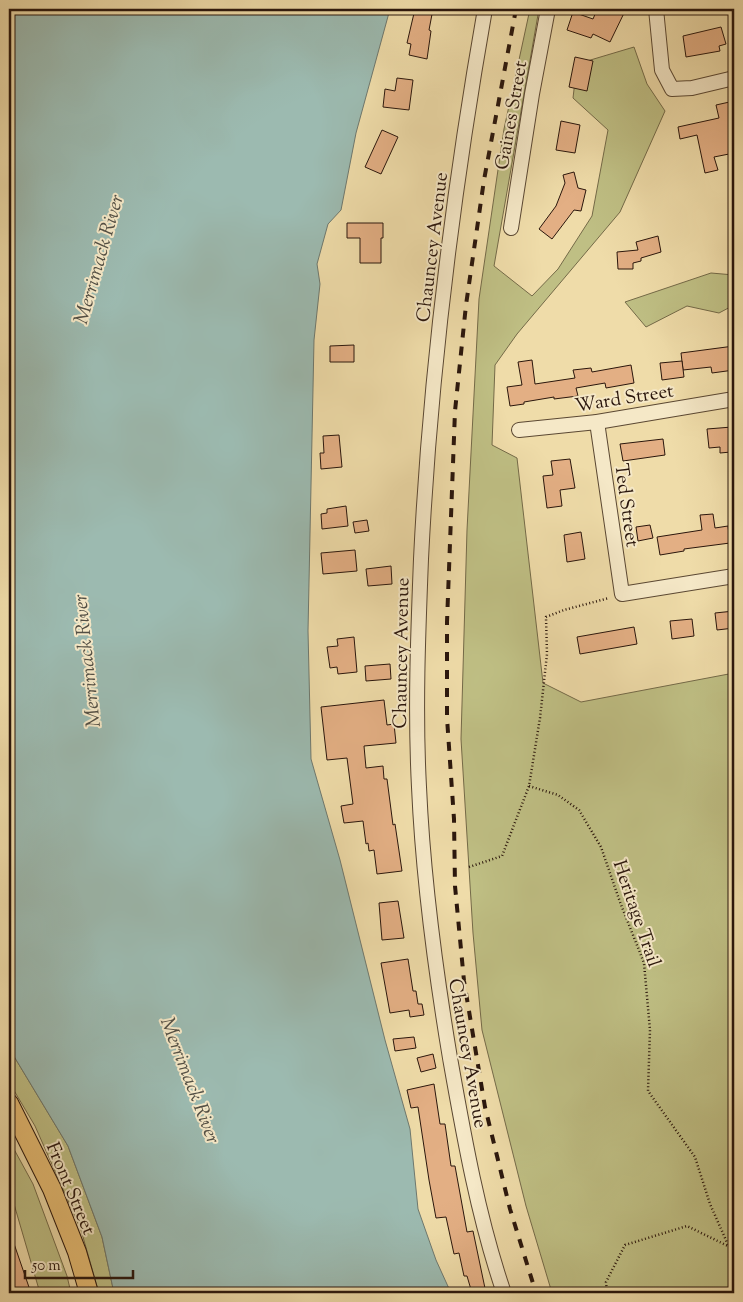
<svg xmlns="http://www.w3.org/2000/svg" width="743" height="1302" viewBox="0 0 743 1302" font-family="'Sorts Mill Goudy',serif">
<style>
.green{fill:#bfbf84;stroke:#746a48}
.water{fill:#9cbab0;stroke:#6e786e}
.building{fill:#e3af84;stroke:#2a160c}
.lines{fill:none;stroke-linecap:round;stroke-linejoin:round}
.minor-casing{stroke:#5b4833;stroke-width:16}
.major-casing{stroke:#2a160c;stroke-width:20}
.path{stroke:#2a160c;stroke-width:2.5;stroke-dasharray:1 2.5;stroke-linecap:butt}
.minor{stroke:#f5e8c7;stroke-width:14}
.major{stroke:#e8be74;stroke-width:18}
.rail{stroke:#2a160c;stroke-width:4;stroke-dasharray:9 9;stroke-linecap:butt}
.labels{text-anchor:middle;stroke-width:4;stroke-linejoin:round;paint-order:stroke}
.street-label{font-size:19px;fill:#2a160c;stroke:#f5e8c7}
.water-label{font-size:20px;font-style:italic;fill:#524f45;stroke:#f5e8c7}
</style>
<rect width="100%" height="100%" fill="#efdca9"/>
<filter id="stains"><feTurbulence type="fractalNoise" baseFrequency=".004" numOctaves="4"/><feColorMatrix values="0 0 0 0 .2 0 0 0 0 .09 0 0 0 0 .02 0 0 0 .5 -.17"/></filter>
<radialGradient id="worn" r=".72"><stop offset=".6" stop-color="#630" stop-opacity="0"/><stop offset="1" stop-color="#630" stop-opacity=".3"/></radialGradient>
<g class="green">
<polygon points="530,9 539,9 494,266 532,296 558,269 592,216 608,130 573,98 577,64 634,47 647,84 665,111 620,212 517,334 495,365 492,445 517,458 543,683 581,702 734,673 734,1293 552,1293 526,1206 482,1030 473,933 461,739 467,530 479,299 504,129"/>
<polygon points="711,273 734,275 734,305 719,313 687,306 646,327 625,302"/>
<polygon points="9,1048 68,1146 102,1237 114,1293 99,1293 81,1230 35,1126 9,1082"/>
<polygon points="9,1140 33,1184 67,1276 71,1293 40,1293 9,1187"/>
</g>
<polygon class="water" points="9,9 390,9 356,133 341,210 328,224 317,264 320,284 314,340 308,631 311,759 340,860 385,1040 410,1129 418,1209 436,1260 451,1293 114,1293 102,1237 68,1146 9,1048"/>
<g class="building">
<polygon points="415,9 433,9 429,30 431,31 427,59 409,55 411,44 407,43"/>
<polygon points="600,9 626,9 610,42 593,34 591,38 567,30 573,12 593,19 596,12"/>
<polygon points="721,27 726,44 719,46 720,51 686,57 683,36"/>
<polygon points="575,57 593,61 587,91 569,87"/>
<polygon points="397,78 413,80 409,110 383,107 385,89 395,91"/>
<polygon points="734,101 734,153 714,157 718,170 705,173 697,135 680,139 678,127 719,118 716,105"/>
<polygon points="561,121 580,125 575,153 556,150"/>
<polygon points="382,130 398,137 381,174 365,167"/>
<polygon points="574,172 578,188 586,190 581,211 574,210 552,239 539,229 556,206 565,183 563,175"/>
<polygon points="347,223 383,223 383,238 381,238 381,263 360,263 360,238 347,238"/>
<polygon points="658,236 661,252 641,258 641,261 633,263 633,269 618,269 617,252 638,250 636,242"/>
<polygon points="354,345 354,362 330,362 330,346"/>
<polygon points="734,346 734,370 712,373 711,367 683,370 681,353"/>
<polygon points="532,360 535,384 575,378 573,370 591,368 592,372 631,365 634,383 606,388 605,383 576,388 578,396 554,399 554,397 524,402 524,404 510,406 507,387 522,385 518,362"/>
<polygon points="682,361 684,377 662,380 660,363"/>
<polygon points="732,427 732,429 734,429 734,445 731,445 731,452 720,453 720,447 709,448 707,429"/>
<polygon points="339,435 342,467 321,469 320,453 324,453 323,436"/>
<polygon points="663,439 665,455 623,461 620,444"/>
<polygon points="570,459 575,488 560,490 562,506 547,508 543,476 553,475 551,461"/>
<polygon points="346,506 348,526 322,529 321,514 327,513 327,509"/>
<polygon points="713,514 715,528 728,526 730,543 684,549 684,551 660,555 657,537 702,530 700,515"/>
<polygon points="367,520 369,531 355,533 353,522"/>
<polygon points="650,525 653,538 638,541 636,527"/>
<polygon points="581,532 585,559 567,562 564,535"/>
<polygon points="355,550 357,571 323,574 321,553"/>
<polygon points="391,566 392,584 368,586 366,569"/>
<polygon points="734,611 734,628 717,630 715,613"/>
<polygon points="692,619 694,636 672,639 670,621"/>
<polygon points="634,627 637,644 580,654 577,637"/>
<polygon points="354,637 357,672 338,674 337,667 330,668 327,647 338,646 337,639"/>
<polygon points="390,664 391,679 366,681 365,666"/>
<polygon points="384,700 387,725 394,724 396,743 364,746 366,768 383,766 384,779 387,779 393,825 395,824 402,871 377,874 374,850 369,851 368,843 366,844 363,821 344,823 341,806 353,804 347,758 327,760 321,707"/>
<polygon points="398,901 404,938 382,940 379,903"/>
<polygon points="408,959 413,991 416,991 418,1004 422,1004 424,1015 410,1017 409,1010 390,1013 381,963"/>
<polygon points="414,1037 416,1048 395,1051 393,1039"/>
<polygon points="433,1054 436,1068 421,1072 417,1058"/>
<polygon points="434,1084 440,1124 445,1124 451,1166 455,1166 467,1232 473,1231 486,1293 472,1293 467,1276 464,1276 459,1253 454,1254 446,1217 436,1218 429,1180 418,1107 411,1108 407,1090"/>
<polygon points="9,1235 11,1235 31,1293 9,1293"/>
</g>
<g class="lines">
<g class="minor-casing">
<g id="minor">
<path d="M485,9C453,191 430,374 421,559C418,635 415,711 419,787C423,878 435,968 450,1058C464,1137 478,1217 504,1293"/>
<polyline points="656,9 662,70 672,89 692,88 734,78"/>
<polyline points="511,228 532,94 548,9"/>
<polyline points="597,422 622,594 734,576"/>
<polyline points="519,430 597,422 734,399"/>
</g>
</g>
<g class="major-casing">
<polyline id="major" points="9,1103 52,1189 77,1252 89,1293"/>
</g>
<g class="path">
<polyline points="529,786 558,795 579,810 601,847 620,902 644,963 650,1030 648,1091 695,1157 710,1204 729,1247"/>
<polyline points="469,867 502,856 529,786 540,718 547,654 546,617 564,610 609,598"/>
<polyline points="607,1293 606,1282 625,1245 687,1226 734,1249"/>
</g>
<use href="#minor" class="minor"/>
<use href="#major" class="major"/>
<polyline class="rail" points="516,9 484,180 466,305 455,411 447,622 447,718 454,819 455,886 464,981 485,1107 510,1209 536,1293"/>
</g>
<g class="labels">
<g class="street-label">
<text transform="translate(510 115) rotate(-80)" y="7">Gaines Street</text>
<text transform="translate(431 247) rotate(-83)" y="7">Chauncey Avenue</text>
<text transform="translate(624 397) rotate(-9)" y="7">Ward Street</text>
<text transform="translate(628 505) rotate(82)" y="7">Ted Street</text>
<text transform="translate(400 653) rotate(-89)" y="7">Chauncey Avenue</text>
<text transform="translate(638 913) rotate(71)" y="7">Heritage Trail</text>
<text transform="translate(469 1053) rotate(80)" y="7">Chauncey Avenue</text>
<text transform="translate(72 1188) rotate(67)" y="7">Front Street</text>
</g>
<g class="water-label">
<text transform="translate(98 259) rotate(-74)" y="7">Merrimack River</text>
<text transform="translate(86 661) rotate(-96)" y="7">Merrimack River</text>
<text transform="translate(191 1080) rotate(69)" y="7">Merrimack River</text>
</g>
</g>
<rect width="743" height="1302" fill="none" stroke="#efdca9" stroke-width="30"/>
<rect x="10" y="10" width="723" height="1282" fill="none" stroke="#2a160c" stroke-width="2.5"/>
<rect x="15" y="15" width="713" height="1272" fill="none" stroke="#2a160c"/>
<path d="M25 1270v8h108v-8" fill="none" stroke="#2a160c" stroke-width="2.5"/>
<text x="32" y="1270" font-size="15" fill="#2a160c" stroke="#f5e8c7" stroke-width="4" paint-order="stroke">50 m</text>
<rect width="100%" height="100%" filter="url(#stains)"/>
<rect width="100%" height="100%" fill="url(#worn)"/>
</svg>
